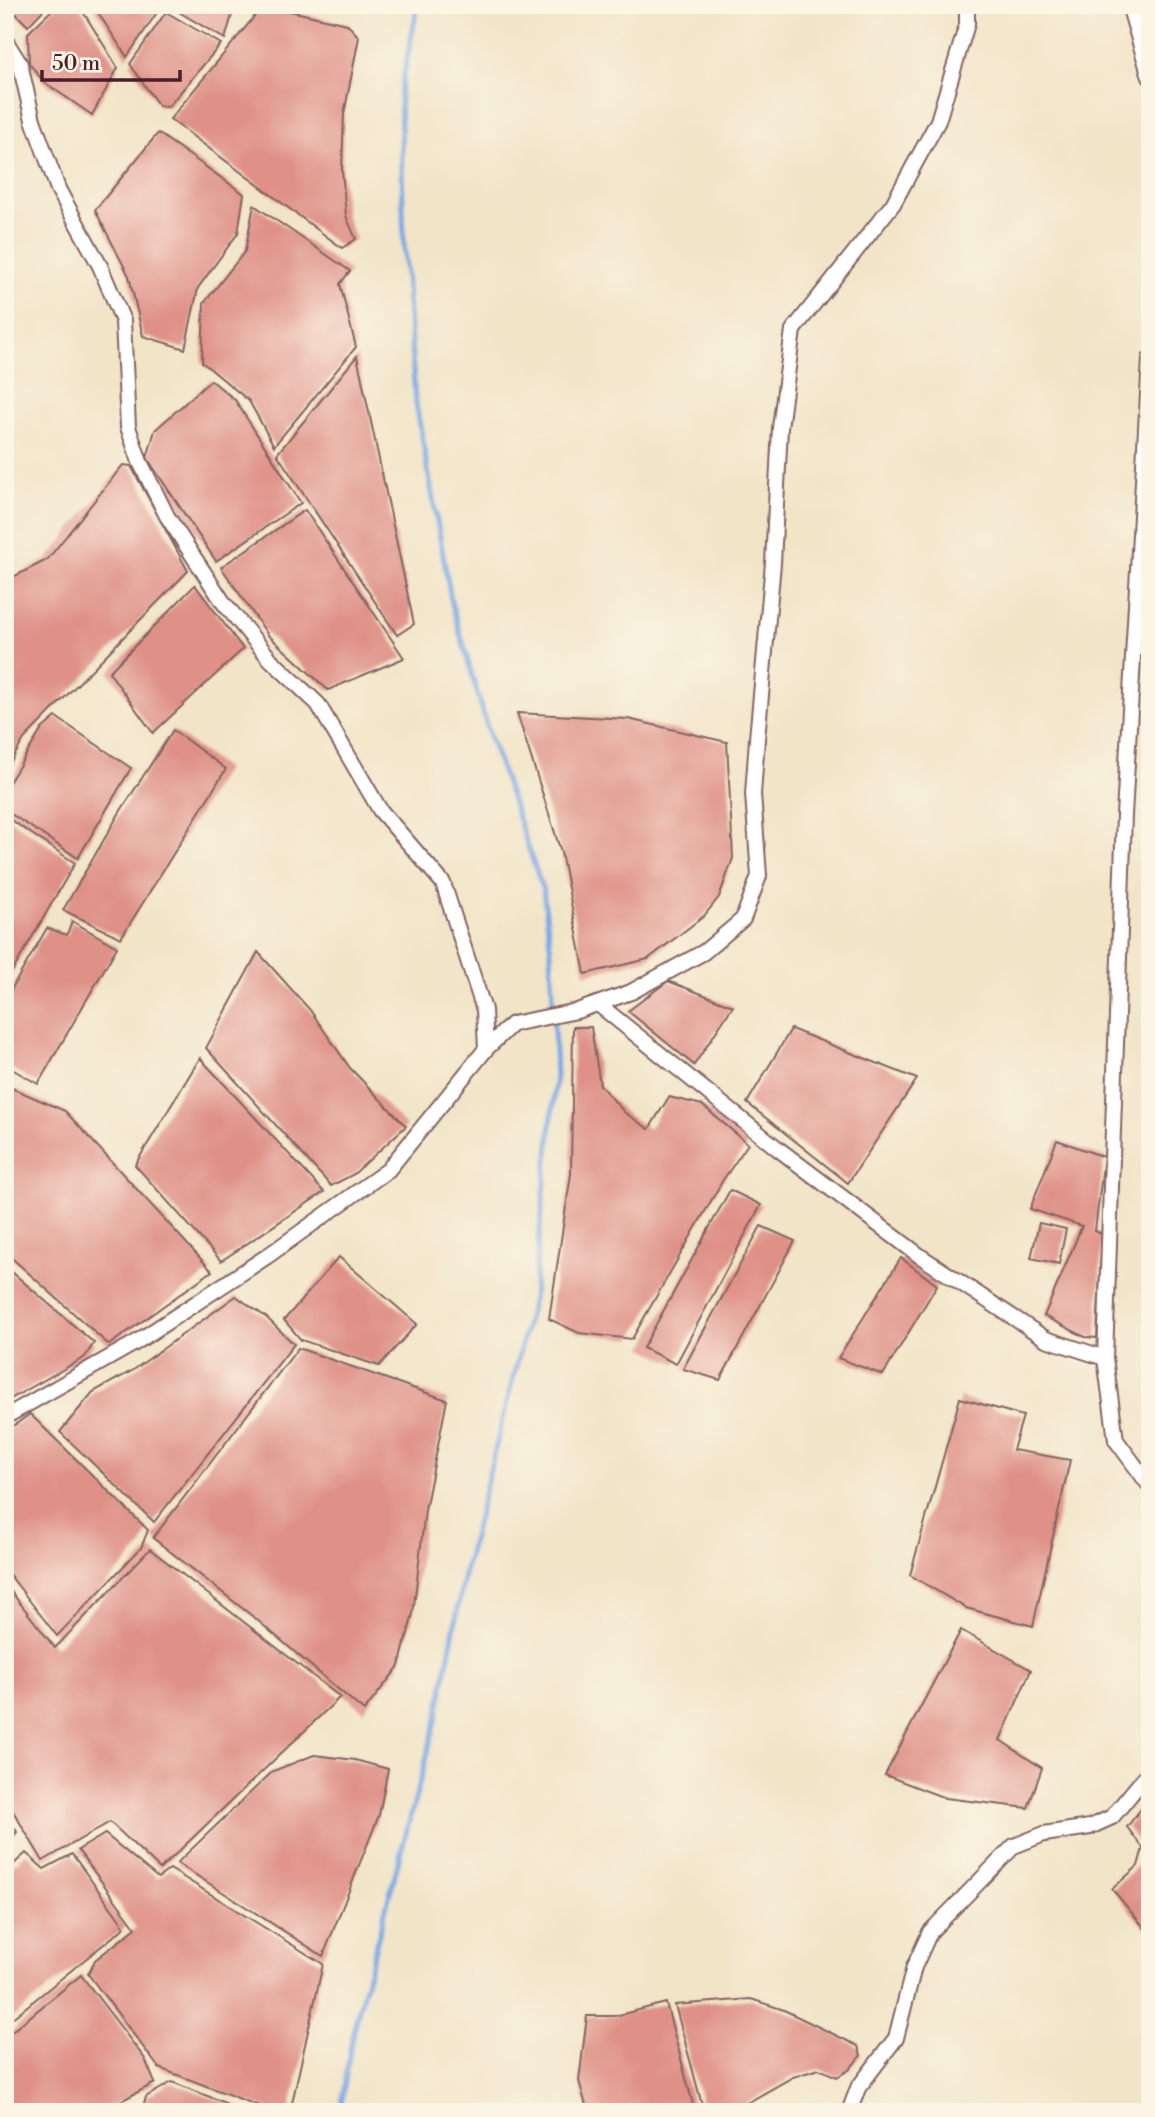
<svg xmlns="http://www.w3.org/2000/svg" width="1155" height="2117" viewBox="0 0 1155 2117" font-family="'Libre Bodoni',serif">
<style>
.lines{fill:none;stroke-linecap:round;stroke-linejoin:round}
.stream{stroke:#7aa9e4;stroke-width:5}
.building{fill:#df9187}
.street-casing{stroke:#846462;stroke-width:18}
.street{stroke:#fff;stroke-width:14}
</style>
<rect width="100%" height="100%" fill="#fcf5e5"/>
<filter id="ink" filterUnits="userSpaceOnUse"><feTurbulence type="fractalNoise" baseFrequency=".0143" numOctaves="2"/><feDisplacementMap in="SourceGraphic" scale="14" xChannelSelector="R" yChannelSelector="G"/><feConvolveMatrix kernelMatrix="1 2 1 2 8 2 1 2 1" color-interpolation-filters="sRGB"/></filter>
<filter id="wash" filterUnits="userSpaceOnUse"><feTurbulence type="fractalNoise" baseFrequency=".00686" numOctaves="4" result="noise"/><feDisplacementMap in="SourceGraphic" scale="28" xChannelSelector="R" yChannelSelector="G"/><feGaussianBlur stdDeviation="1.57" result="paint"/><feColorMatrix in="noise" values="0 0 0 0 0 0 0 0 0 0 0 0 0 0 0 0 0 1.4 0 .05"/><feComposite in="paint" operator="in"/></filter>
<g filter="url(#wash)">
<rect width="100%" height="100%" fill="#f1e4c7"/>
<g class="lines">
<polyline class="stream" points="340,2112 353,2031 438,1714 466,1565 533,1299 556,1075 551,952 543,890 490,737 452,605 415,398 404,245 400,93 418,5"/>
</g>
<g id="blocks">
<g class="building">
<polygon points="7,5 48,5 28,26"/>
<polygon points="57,5 80,7 118,68 92,115 44,82 29,63 28,33"/>
<polygon points="93,5 162,5 127,57"/>
<polygon points="167,5 235,5 225,39"/>
<polygon points="264,5 347,24 359,37 344,114 342,170 346,216 356,239 342,248 170,119"/>
<polygon points="166,12 221,44 168,107 159,106 130,64"/>
<polygon points="158,133 244,194 238,233 198,288 185,349 143,336 129,276 95,210"/>
<polygon points="254,205 350,271 340,284 356,347 274,446 249,401 202,362 204,303 245,251"/>
<polygon points="357,356 414,624 397,635 277,454"/>
<polygon points="211,380 235,400 301,503 216,561 147,458 155,430"/>
<polygon points="123,465 131,466 188,571 24,739 5,772 5,581 47,560"/>
<polygon points="305,510 404,658 328,690 268,635 221,567"/>
<polygon points="195,585 243,649 153,733 109,672"/>
<polygon points="517,713 628,719 727,742 733,858 719,897 704,916 648,959 585,974 561,852"/>
<polygon points="56,717 131,768 78,858 5,810 5,789 42,729"/>
<polygon points="173,730 226,769 121,938 63,910 120,812"/>
<polygon points="5,816 75,863 5,984"/>
<polygon points="72,921 117,947 38,1084 5,1065 5,1000 47,928 67,935"/>
<polygon points="258,952 310,1010 350,1068 406,1126 354,1174 331,1186 206,1048"/>
<polygon points="668,981 733,1006 694,1065 628,1011"/>
<polygon points="573,1027 591,1027 600,1085 624,1112 649,1129 669,1097 702,1105 748,1144 723,1180 632,1339 579,1333 549,1319 571,1174"/>
<polygon points="791,1029 917,1079 848,1183 747,1103"/>
<polygon points="200,1058 324,1192 221,1261 135,1165"/>
<polygon points="7,1086 65,1111 212,1271 109,1345 5,1252"/>
<polygon points="1057,1140 1104,1157 1095,1231 1102,1234 1097,1338 1085,1337 1044,1316 1082,1226 1030,1209"/>
<polygon points="730,1190 761,1205 676,1364 643,1348"/>
<polygon points="1039,1223 1066,1229 1059,1264 1031,1258"/>
<polygon points="761,1226 795,1241 720,1380 683,1369"/>
<polygon points="339,1257 417,1324 379,1366 301,1340 284,1320"/>
<polygon points="901,1258 937,1285 883,1375 838,1358"/>
<polygon points="5,1266 94,1343 85,1357 5,1402"/>
<polygon points="236,1296 267,1318 294,1344 154,1522 60,1432 93,1392 132,1371"/>
<polygon points="298,1348 447,1400 425,1510 413,1614 399,1666 364,1711 256,1619 153,1538"/>
<polygon points="960,1398 1023,1416 1013,1450 1070,1460 1033,1626 966,1608 910,1575"/>
<polygon points="30,1414 148,1530 141,1548 57,1636 5,1569 5,1432"/>
<polygon points="150,1549 340,1697 160,1869 110,1822 43,1861 5,1798 5,1584 55,1648"/>
<polygon points="961,1630 1031,1670 1000,1740 1042,1768 1028,1808 945,1798 885,1775"/>
<polygon points="314,1755 355,1760 388,1769 379,1815 323,1956 177,1863 273,1771"/>
<polygon points="1150,1797 1150,1927 1147,1931 1112,1889 1138,1866 1143,1848 1127,1827"/>
<polygon points="5,1812 17,1832 5,1844"/>
<polygon points="105,1834 158,1878 170,1869 323,1964 290,2112 275,2112 159,2068 88,1974 95,1960 136,1928 78,1850"/>
<polygon points="26,1853 44,1869 72,1854 125,1927 5,2024 5,1872"/>
<polygon points="81,1975 145,2059 155,2083 100,2112 5,2112 5,2037"/>
<polygon points="751,1999 784,2010 858,2046 861,2055 849,2070 837,2077 819,2069 793,2077 731,2112 704,2112 675,2005"/>
<polygon points="666,2003 695,2112 588,2112 579,2081 587,2016 615,2016"/>
<polygon points="172,2082 228,2104 226,2112 142,2112 146,2097"/>
<polygon points="129,2105 138,2107 137,2112 117,2112"/>
</g>
</g>
</g>
<g filter="url(#ink)">
<use href="#blocks" fill-opacity="0" stroke="#846462" stroke-width="2"/>
<g class="lines">
<g class="street-casing">
<g id="street">
<polyline points="1129,5 1150,77"/>
<polyline points="5,40 20,64 33,120 58,189 100,266 123,321 128,427 140,462 167,516 223,602 271,660 318,704 380,810 443,883 484,1010 486,1049"/>
<polyline points="1150,359 1124,815 1105,1358 1116,1440 1150,1486"/>
<polyline points="598,1004 777,1148 920,1256 1046,1339 1105,1358"/>
<polyline points="5,1417 135,1343 266,1257 388,1170 486,1049 512,1024 577,1011 631,992 704,952 743,919 759,876 753,794 757,739 773,563 780,428 793,330 893,204 938,121 967,24 967,5"/>
<polyline points="849,2112 858,2088 896,2038 914,1967 930,1932 1014,1846 1044,1834 1090,1827 1112,1817 1150,1771"/>
</g>
</g>
<use href="#street" class="street"/>
</g>
</g>
<rect width="1155" height="2117" fill="none" stroke="#fcf5e5" stroke-width="28"/>
<path d="M42 70v10h138v-10" fill="none" stroke="#4a1f2b" stroke-width="3.5"/>
<text x="52" y="70" font-size="21" fill="#4a1f2b" stroke="#fcf5e5" stroke-width="5" paint-order="stroke">50 m</text>
</svg>
